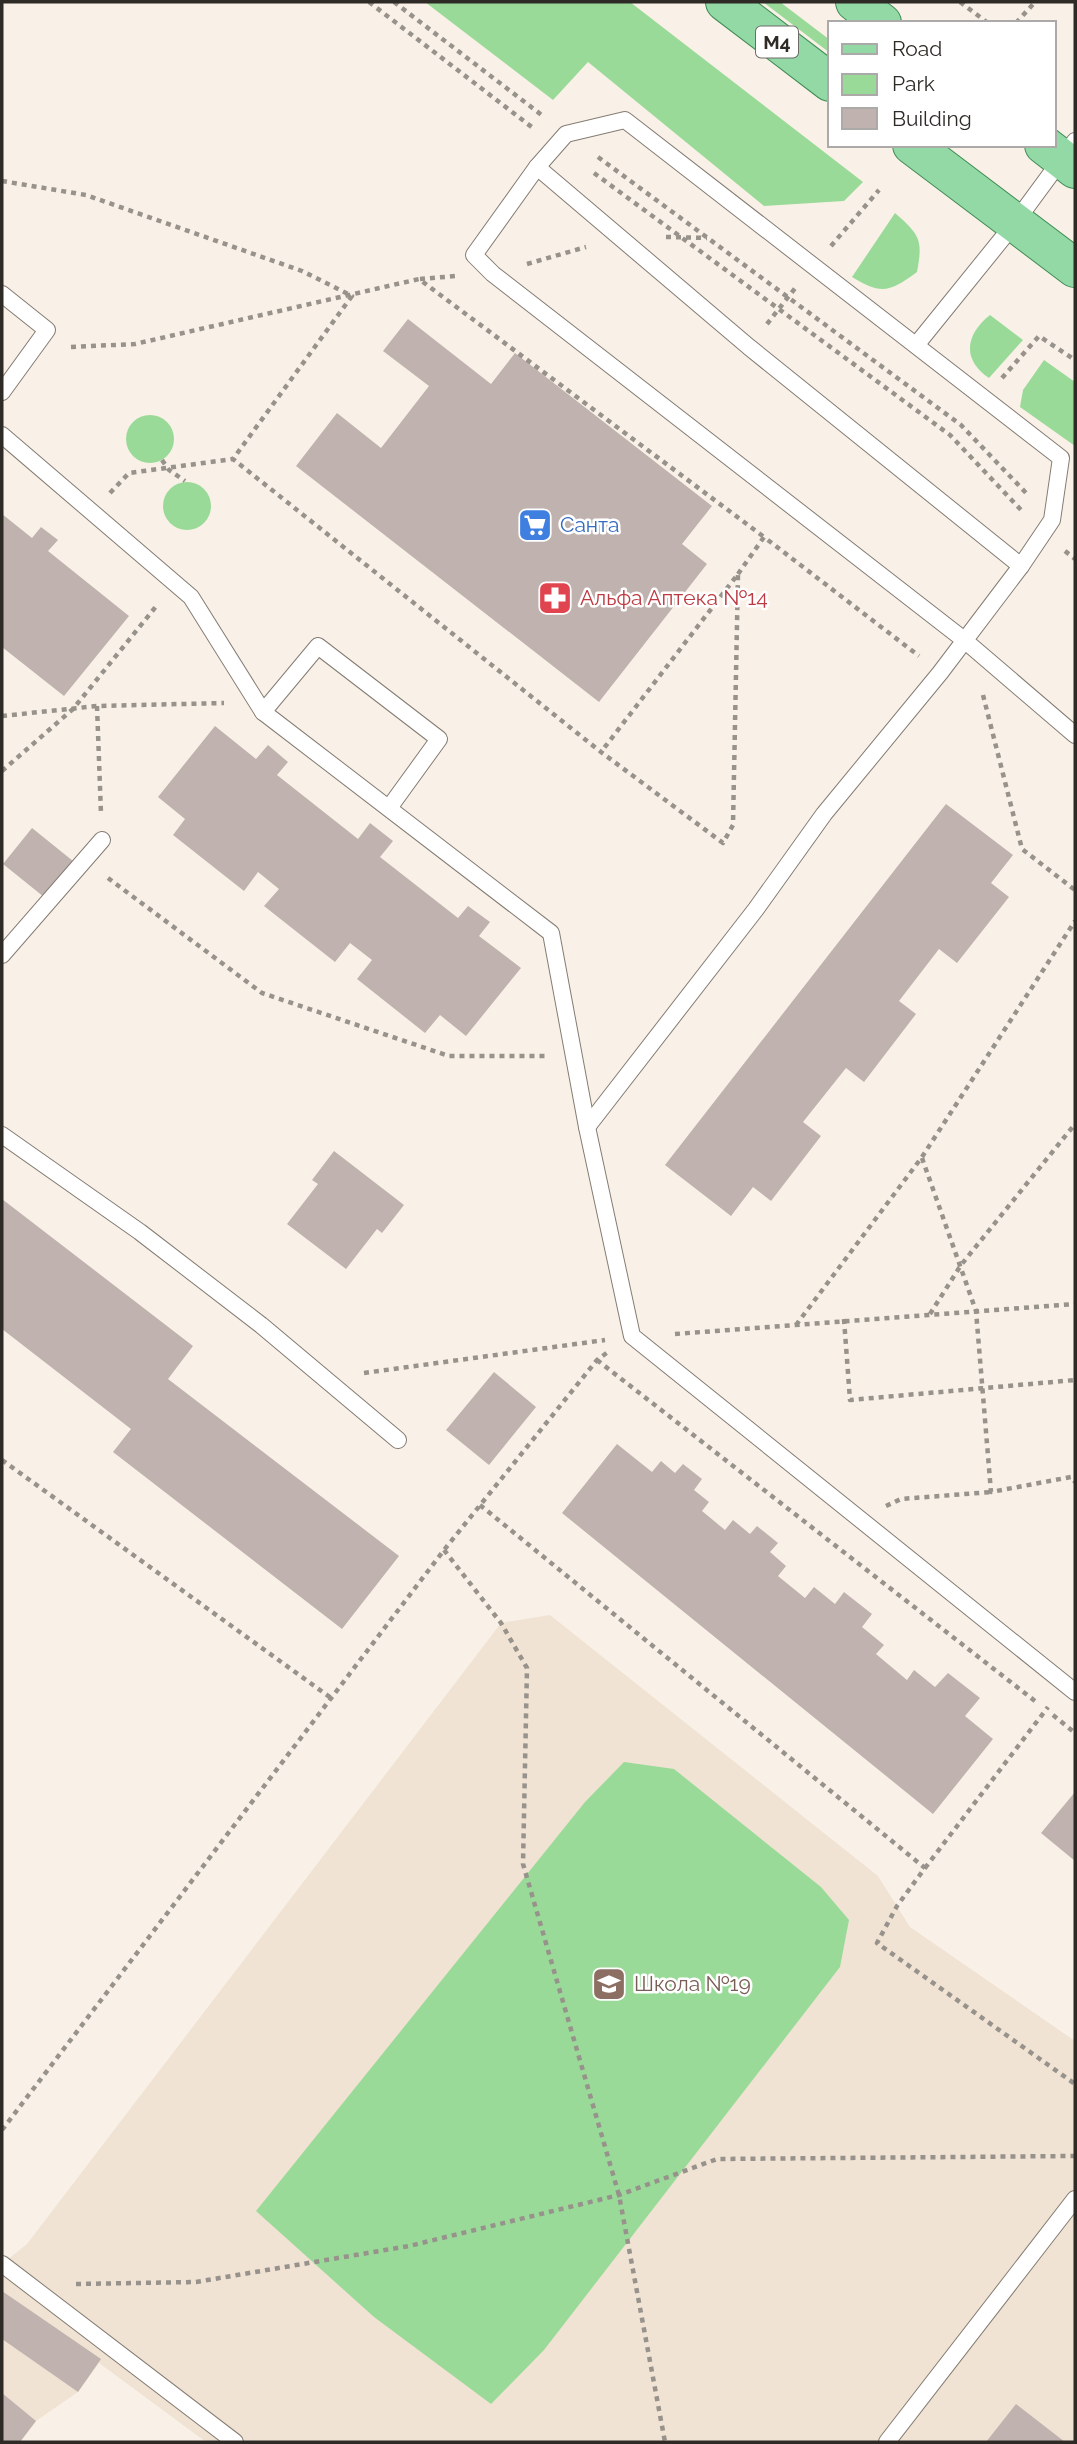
<svg xmlns="http://www.w3.org/2000/svg" width="1077" height="2444" viewBox="0 0 1077 2444" font-family="Raleway,sans-serif">
<style>
.built{fill:#f0e3d3}
.green{fill:#9ada98}
.building{fill:#c0b3af}
.lines{fill:none;stroke-linecap:round;stroke-linejoin:round}
.service-casing{stroke:#847c73;stroke-width:18}
.primary-casing{stroke:#408c53;stroke-width:40}
.path{stroke:#97928b;stroke-width:4.5;stroke-dasharray:5 5;stroke-linecap:butt}
.service{stroke:#fff;stroke-width:16}
.primary{stroke:#92d9a6;stroke-width:38}
.labels{text-anchor:middle;stroke-width:5;stroke-linejoin:round;paint-order:stroke}
.shield{fill:#fff;stroke:#6d6b68;stroke-width:2}
.shield-label{font-size:19px;font-weight:bold;fill:#2e2b27}
.shop-label{font-size:21px;fill:#366cbe;stroke:#fff;text-anchor:start}
.health-label{font-size:21px;fill:#be3a42;stroke:#fff;text-anchor:start}
.education-label{font-size:21px;fill:#785e54;stroke:#fff;text-anchor:start}
</style>
<rect width="100%" height="100%" fill="#f9f1e7"/>
<polygon class="built" points="550,1615 878,1876 910,1927 1075,2041 1075,2442 206,2442 99,2363 78,2392 36,2421 20,2442 2,2442 2,2295 34,2315 2,2291 2,2264 27,2244 501,1623"/>
<g class="green">
<polygon points="425,2 630,2 863,182 844,201 764,206 588,62 553,100"/>
<polygon points="763,2 780,2 830,40 830,53"/>
<path d="M895,213C920,235 923,240 917,272C890,292 881,295 852,277Z"/>
<path d="M990,315L1023,340L989,378C961,359 966,334 990,315Z"/>
<polygon points="1044,360 1075,382 1075,446 1020,407 1023,390"/>
<circle cx="150" cy="439" r="24"/>
<circle cx="187" cy="506" r="24"/>
<polygon points="624,1762 674,1769 821,1887 849,1920 840,1967 544,2350 491,2404 374,2317 256,2211 585,1802"/>
</g>
<g class="building">
<polygon points="408,319 491,384 515,353 712,506 682,544 707,564 599,702 296,466 337,413 381,448 429,386 383,351"/>
<polygon points="2,514 32,538 41,527 58,540 48,551 129,616 64,696 2,647"/>
<polygon points="215,726 256,759 268,745 288,762 277,775 358,839 370,823 393,841 380,857 458,918 468,906 490,922 479,936 521,968 466,1036 440,1015 425,1033 357,979 372,960 350,943 335,962 264,906 279,889 258,872 244,891 173,835 185,819 158,797"/>
<polygon points="946,804 1013,855 991,883 1009,897 957,963 939,949 899,1001 916,1014 864,1082 846,1068 803,1122 821,1136 771,1201 753,1187 731,1216 665,1165"/>
<polygon points="32,828 73,861 44,897 3,864"/>
<polygon points="334,1151 404,1205 382,1233 377,1229 346,1269 287,1224 318,1184 312,1180"/>
<polygon points="2,1199 193,1346 168,1379 399,1556 342,1629 113,1452 131,1429 2,1329"/>
<polygon points="494,1372 536,1407 489,1465 446,1430"/>
<polygon points="617,1444 652,1472 661,1461 675,1473 683,1464 702,1479 694,1490 709,1502 702,1511 725,1530 733,1520 750,1534 757,1526 778,1543 770,1552 786,1566 778,1576 805,1598 814,1587 835,1604 844,1592 872,1614 862,1627 884,1645 876,1654 907,1680 914,1670 935,1687 948,1673 980,1698 965,1716 993,1739 933,1814 562,1513"/>
<polygon points="1075,1792 1075,1861 1041,1833"/>
<polygon points="2,2291 101,2359 78,2392 2,2339"/>
<polygon points="2,2393 36,2421 20,2442 2,2442"/>
<polygon points="1016,2404 1065,2442 986,2442"/>
</g>
<g class="lines">
<g class="service-casing">
<g id="service">
<polyline points="537,167 749,347 1021,566"/>
<polyline points="2,294 47,330 2,392"/>
<polyline points="917,344 1014,224 1075,141"/>
<polyline points="2,435 191,597 263,712 551,933 587,1127 632,1336 1075,1692"/>
<polyline points="263,712 318,646 439,739 389,808"/>
<polyline points="2,955 102,840"/>
<polyline points="587,1127 756,909 824,814 940,673 1021,566 1052,520 1061,458 625,120 566,134 537,167 474,255 493,274 963,639 1075,735"/>
<polyline points="2,1135 140,1232 261,1325 398,1440"/>
<polyline points="2,2264 235,2442"/>
<polyline points="887,2442 1075,2199"/>
</g>
</g>
<g class="primary-casing">
<g id="primary">
<polyline points="725,2 830,82"/>
<polyline points="855,2 882,23"/>
<polyline points="912,145 1075,268"/>
<polyline points="1044,145 1075,169"/>
</g>
</g>
<g class="path">
<polyline points="369,2 533,128"/>
<polyline points="394,2 543,116"/>
<polyline points="960,2 988,23"/>
<polyline points="1016,23 1035,2"/>
<polyline points="598,157 961,425 1028,495"/>
<polyline points="594,173 950,435 1023,512"/>
<polyline points="2,181 86,195 302,271 352,296 233,459 601,752 723,843 733,825 738,574 601,752"/>
<polyline points="666,237 707,238"/>
<polyline points="831,246 879,190"/>
<polyline points="527,264 586,247"/>
<polyline points="420,279 456,276"/>
<polyline points="767,324 796,287"/>
<polyline points="71,347 135,344 419,279 764,537"/>
<polyline points="1002,378 1039,336 1075,360"/>
<polyline points="162,460 169,470 185,481"/>
<polyline points="110,493 129,473 233,459"/>
<polyline points="1065,551 1075,559"/>
<polyline points="738,574 764,537 919,656"/>
<polyline points="983,695 1022,849 1075,890"/>
<polyline points="97,706 101,814"/>
<polyline points="2,716 97,706 224,703"/>
<polyline points="2,771 73,709 158,604"/>
<polyline points="108,878 262,993 449,1056 547,1056"/>
<polyline points="922,1158 976,1311 991,1492 1071,1477 1075,1482"/>
<polyline points="930,1314 961,1265 1075,1124"/>
<polyline points="844,1319 850,1400 1075,1380"/>
<polyline points="796,1325 922,1157 1075,921"/>
<polyline points="675,1334 1075,1304"/>
<polyline points="597,1360 1035,1701"/>
<polyline points="364,1373 605,1340"/>
<polyline points="2,1460 331,1698"/>
<polyline points="480,1505 925,1868 897,1906 877,1943 1075,2084"/>
<polyline points="886,1506 901,1499 991,1492"/>
<polyline points="444,1550 501,1623 527,1668 523,1864 619,2195 665,2442"/>
<polyline points="1053,1715 1075,1733"/>
<polyline points="925,1868 1048,1707"/>
<polyline points="2,2130 444,1550 597,1360 608,1352"/>
<polyline points="76,2284 196,2282 409,2246 619,2195 717,2159 1075,2156"/>
</g>
<use href="#service" class="service"/>
<use href="#primary" class="primary"/>
</g>
<defs>
<g id="supermarket-square" transform="scale(1.75)"><rect x="-9" y="-9" width="18" height="18" rx="4" fill="#3f7fe0" stroke="#fff"/><path d="M-6-5.5h2.5l.6 2H6L4.5 2H-2.5L-4.4-4H-6ZM-1.5 3.2a1.3 1.3 0 1 0 .1 0ZM3 3.2a1.3 1.3 0 1 0 .1 0Z" fill="#fff"/></g>
<g id="pharmacy-square" transform="scale(1.75)"><rect x="-9" y="-9" width="18" height="18" rx="4" fill="#e0444e" stroke="#fff"/><path d="M-2-6h4v4h4v4h-4v4h-4v-4h-4v-4h4Z" fill="#fff"/></g>
<g id="school-square" transform="scale(1.75)"><rect x="-9" y="-9" width="18" height="18" rx="4" fill="#8d6e63" stroke="#fff"/><path d="M0-5L7-2L0 1L-7-2ZM-4 1L0 2.5L4 1V4Q0 6-4 4Z" fill="#fff"/></g>
</defs>
<g fill-rule="evenodd">
<use href="#supermarket-square" x="535" y="525"/>
<use href="#pharmacy-square" x="555" y="598"/>
<use href="#school-square" x="609" y="1984"/>
</g>
<g class="labels">
<rect class="shield" x="756" y="26.5" width="42" height="31" rx="5"/>
<g class="shield-label">
<text x="777" y="49">М4</text>
</g>
<g class="shop-label">
<text x="560" y="532">Санта</text>
</g>
<g class="health-label">
<text x="580" y="605">Альфа Аптека №14</text>
</g>
<g class="education-label">
<text x="634" y="1991">Школа №19</text>
</g>
</g>
<rect width="1077" height="2444" fill="none" stroke="#2e2b27" stroke-width="7"/>
<rect x="828" y="21" width="228" height="126" fill="#ffffff" stroke="#abaaa9" stroke-width="2"/>
<rect x="842" y="44" width="35" height="10" fill="#92d9a6" stroke="#abaaa9" stroke-width="2"/>
<text x="892" y="56" font-size="21" fill="#2e2b27">Road</text>
<rect x="842" y="74" width="35" height="21" fill="#9ada98" stroke="#abaaa9" stroke-width="2"/>
<text x="892" y="91" font-size="21" fill="#2e2b27">Park</text>
<rect x="842" y="108" width="35" height="21" fill="#c0b3af" stroke="#abaaa9" stroke-width="2"/>
<text x="892" y="126" font-size="21" fill="#2e2b27">Building</text>
</svg>
